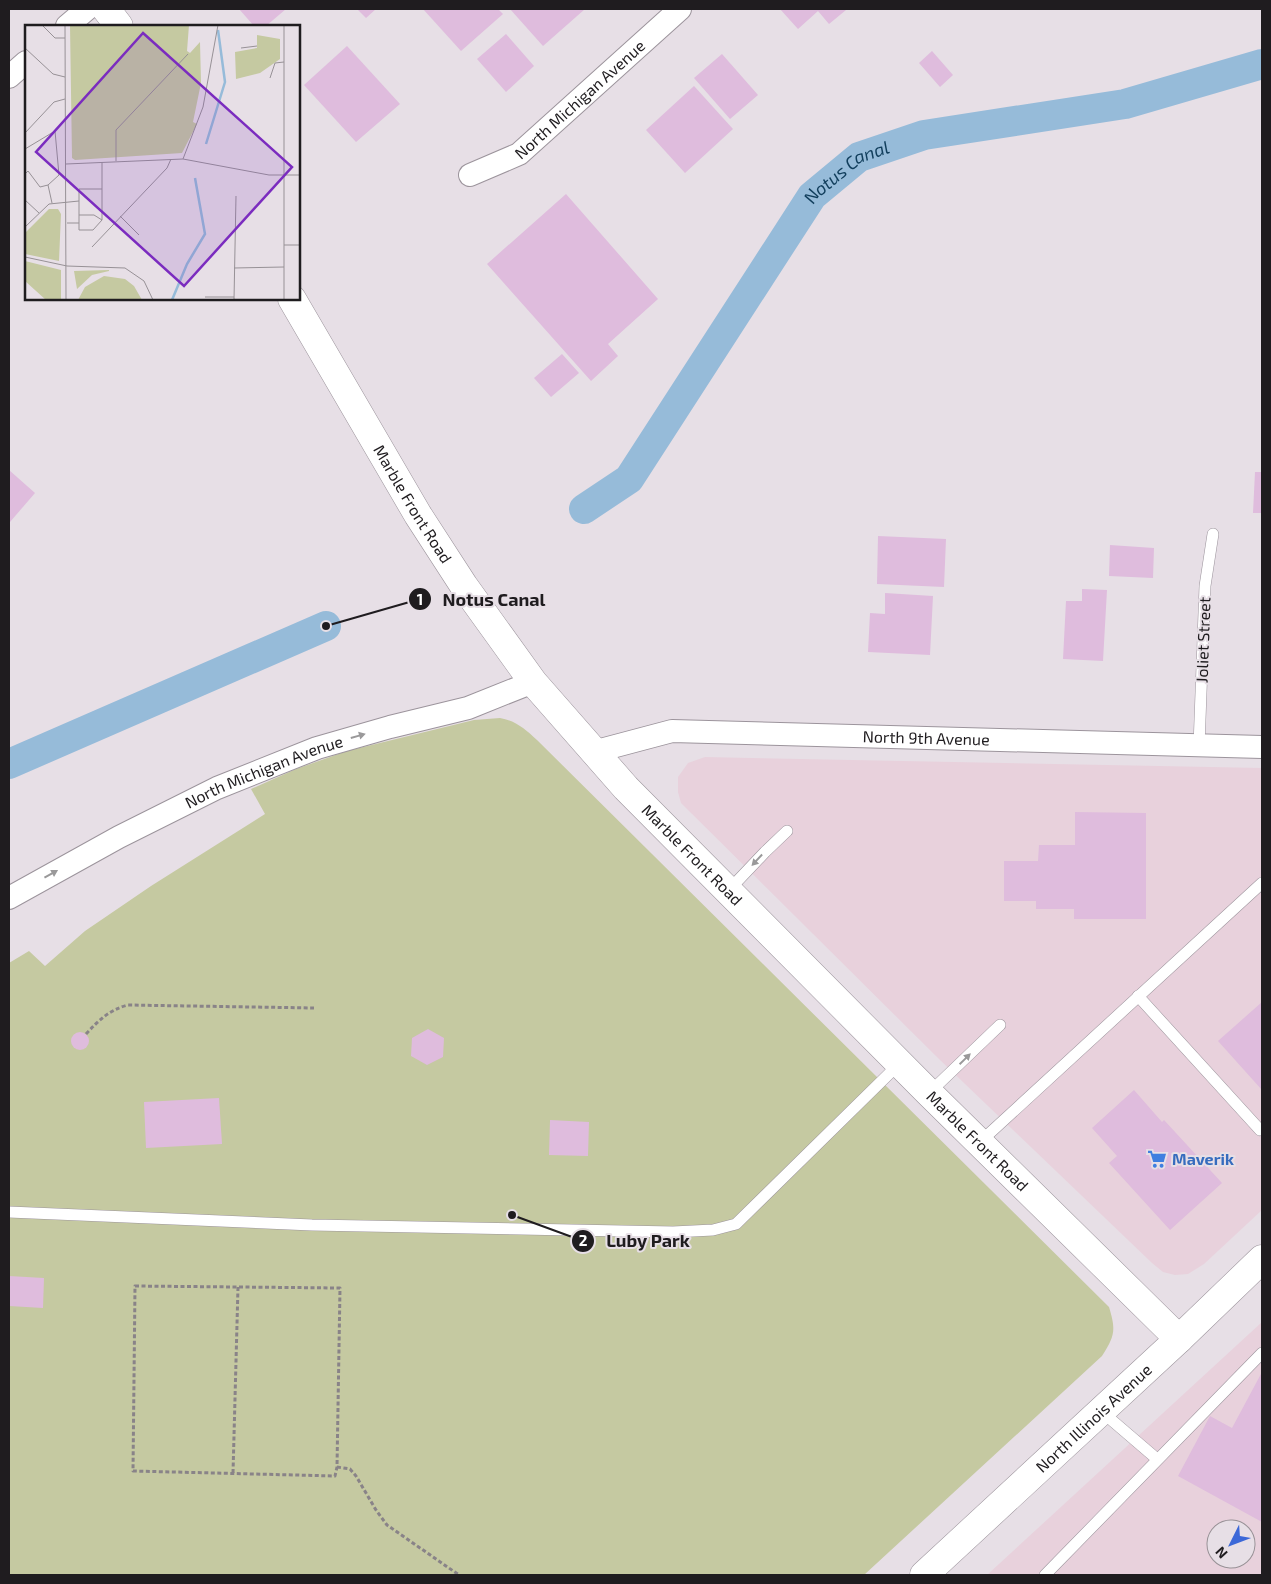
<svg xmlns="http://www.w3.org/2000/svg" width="1271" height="1584" viewBox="0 0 1271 1584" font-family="'Exo 2',sans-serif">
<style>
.commercial{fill:#e8d1dc;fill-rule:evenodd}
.green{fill:#c5c9a1}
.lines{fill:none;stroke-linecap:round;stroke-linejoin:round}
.canal{stroke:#96bbd9;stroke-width:30}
.building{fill:#dfbcdd}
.service-casing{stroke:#9c949c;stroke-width:12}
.minor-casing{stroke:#9c949c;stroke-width:24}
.tertiary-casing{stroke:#9c949c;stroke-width:29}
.secondary-casing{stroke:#9c949c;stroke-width:29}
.path{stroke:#898388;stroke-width:3;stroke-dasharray:4 2.5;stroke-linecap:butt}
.service{stroke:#fff;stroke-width:11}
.minor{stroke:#fff;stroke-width:22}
.tertiary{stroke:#fff;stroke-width:28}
.secondary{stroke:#fff;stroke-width:28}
.oneway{fill:#9a999a}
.labels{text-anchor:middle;stroke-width:4;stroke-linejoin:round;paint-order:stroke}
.street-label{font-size:16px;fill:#1f1c1f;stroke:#e7dfe6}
.shop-label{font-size:16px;font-weight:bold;fill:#366cbe;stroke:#e7dfe6;text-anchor:start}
.water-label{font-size:18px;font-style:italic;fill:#113e5c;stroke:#e7dfe6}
.inset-river{fill:none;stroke:#96bbd9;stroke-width:2.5}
.inset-road{fill:none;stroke:#979196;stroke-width:1}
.view{fill:#7b2cbf;fill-opacity:0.15;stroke:#7b2cbf;stroke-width:2.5}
.inset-edge{fill:none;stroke:#1f1c1f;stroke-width:2.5}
.leader{fill:none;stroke:#1f1c1f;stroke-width:2}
.callout-dot{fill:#1f1c1f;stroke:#e7dfe6;stroke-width:2}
.mark-label{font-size:15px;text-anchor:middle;font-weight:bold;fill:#fff}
.callout-label{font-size:18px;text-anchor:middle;font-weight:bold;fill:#1f1c1f;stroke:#e7dfe6;stroke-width:4;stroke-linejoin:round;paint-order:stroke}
</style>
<rect width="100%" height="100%" fill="#e7dfe6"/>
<g class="commercial">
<polygon points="705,757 1262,768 1262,1210 1204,1264 1188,1274 1175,1275 1163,1272 1152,1263 940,1060 681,803 678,792 678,777 688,763"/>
<path d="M1262,1322V1575H987ZM1216,1529H1246V1559H1216Z"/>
</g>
<path class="green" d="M500,718C516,721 525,729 537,740L1109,1307C1116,1330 1115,1336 1102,1356L864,1575H9V963L29,951L45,966L85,931L151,886L265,814L251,789L296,769L347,751L474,720Z"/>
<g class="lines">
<g class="canal">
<path id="s1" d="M584,509L629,479L812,196L859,157L924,135L1125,104L1262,64"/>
<polyline points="9,764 326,626"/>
</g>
</g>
<g class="building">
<polygon points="239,9 286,9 266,26 254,26"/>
<polygon points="357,9 376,9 366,18"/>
<polygon points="423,9 498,9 503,14 461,51"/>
<polygon points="510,9 585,9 543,46"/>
<polygon points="780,9 845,9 846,10 829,24 818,11 798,29"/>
<polygon points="506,34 534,66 506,92 477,59"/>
<polygon points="347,46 400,104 356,142 304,85"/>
<polygon points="932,51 953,75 940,87 919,63"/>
<polygon points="722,54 758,95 730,119 694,78"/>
<polygon points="694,86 733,129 685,173 646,130"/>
<polygon points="566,194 658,299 608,344 618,356 591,381 487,264"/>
<polygon points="562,354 579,373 551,397 534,378"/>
<polygon points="9,470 35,493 10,522 9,520"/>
<polygon points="1255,472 1262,472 1262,513 1253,513"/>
<polygon points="878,536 946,539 944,587 877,584"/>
<polygon points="1110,545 1154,548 1153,578 1109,576"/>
<polygon points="1082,589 1107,590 1103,661 1063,659 1066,601 1082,601"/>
<polygon points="885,593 933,596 930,655 868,652 870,613 885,614"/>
<polygon points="1075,812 1146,813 1146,919 1074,919 1074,909 1036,909 1036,901 1004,901 1004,861 1038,861 1039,845 1075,845"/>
<polygon points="1262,1002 1262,1090 1218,1041"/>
<polygon points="428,1029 444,1038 443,1057 427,1065 411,1056 412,1038"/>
<circle cx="80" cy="1041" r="9"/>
<polygon points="1134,1090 1162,1122 1164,1120 1222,1183 1170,1230 1109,1163 1117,1156 1092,1128"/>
<polygon points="219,1098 222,1144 146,1148 144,1102"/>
<polygon points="550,1120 589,1122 588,1156 549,1155"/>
<polygon points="9,1276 44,1278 43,1308 9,1306"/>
<polygon points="1262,1372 1262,1522 1178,1476 1210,1416 1232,1428"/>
</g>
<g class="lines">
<g class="service-casing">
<g id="service">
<polyline points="1199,746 1205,586 1213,534"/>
<polyline points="728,891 765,852 787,831"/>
<polyline points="1138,996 1260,1130 1262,1129"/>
<polyline points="929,1093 1000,1025"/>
<polyline points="980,1142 1262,883"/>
<polyline points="9,1212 312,1225 673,1232 713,1230 736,1224 900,1063"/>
<polyline points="1101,1411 1157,1459"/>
<polyline points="1045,1575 1262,1353"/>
</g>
</g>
<g class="minor-casing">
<g id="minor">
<polyline points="67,26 87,9"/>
<polyline points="9,77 26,62"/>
<path id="s2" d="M470,175L519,154L680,9"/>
<path id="s3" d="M593,752L672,731L1262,747"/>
<path id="s4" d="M9,898L119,837L217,788L317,748L390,727L468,708L533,682"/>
</g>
</g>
<g class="tertiary-casing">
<g id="tertiary">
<polyline points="106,9 119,26"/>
<path id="s5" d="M292,299L418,515L464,586L533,682L626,788L929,1093L1179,1339"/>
</g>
</g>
<g class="secondary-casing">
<g id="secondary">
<path id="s6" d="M924,1575L1179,1339L1262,1259"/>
</g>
</g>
<g class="path">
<path d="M86,1034C99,1020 109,1010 128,1005L314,1008"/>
<polygon points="135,1286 340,1288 337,1467 335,1476 133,1471"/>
<polyline points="337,1467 350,1469 356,1476 376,1510 387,1525 459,1575"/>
<polyline points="233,1473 238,1287"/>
</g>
<use href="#service" class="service"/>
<use href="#minor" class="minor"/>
<use href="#tertiary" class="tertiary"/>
<use href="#secondary" class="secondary"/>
</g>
<defs><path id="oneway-solid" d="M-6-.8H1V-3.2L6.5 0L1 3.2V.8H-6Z" transform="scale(1.25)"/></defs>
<g class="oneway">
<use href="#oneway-solid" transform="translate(358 736) rotate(-16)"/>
<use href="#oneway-solid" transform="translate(757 860) rotate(133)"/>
<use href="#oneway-solid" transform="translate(51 874) rotate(-29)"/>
<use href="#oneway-solid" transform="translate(965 1059) rotate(-44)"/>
</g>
<defs>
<g id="supermarket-bare" transform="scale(1.5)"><path d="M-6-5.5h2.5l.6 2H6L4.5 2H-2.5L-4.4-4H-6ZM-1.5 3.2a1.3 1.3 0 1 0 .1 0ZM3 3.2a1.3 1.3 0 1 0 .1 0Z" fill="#3f7fe0" stroke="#e7dfe6" stroke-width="2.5" paint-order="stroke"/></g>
</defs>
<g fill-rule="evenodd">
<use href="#supermarket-bare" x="1157" y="1159"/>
</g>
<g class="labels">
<g class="street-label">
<text dy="6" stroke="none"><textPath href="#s2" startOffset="135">North Michigan Avenue</textPath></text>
<text dy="6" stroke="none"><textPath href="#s5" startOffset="238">Marble Front Road</textPath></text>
<text transform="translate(1203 640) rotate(-88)" y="6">Joliet Street</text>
<text dy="6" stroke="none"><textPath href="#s3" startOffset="336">North 9th Avenue</textPath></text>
<text dy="6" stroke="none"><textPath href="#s4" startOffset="285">North Michigan Avenue</textPath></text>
<text dy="6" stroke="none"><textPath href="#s5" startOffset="688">Marble Front Road</textPath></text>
<text dy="6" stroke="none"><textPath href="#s5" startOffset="1092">Marble Front Road</textPath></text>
<text dy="6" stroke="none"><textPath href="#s6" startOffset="231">North Illinois Avenue</textPath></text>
</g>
<g class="shop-label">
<text x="1172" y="1165">Maverik</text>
</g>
<g class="water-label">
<text dy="6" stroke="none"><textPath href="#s1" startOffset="434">Notus Canal</textPath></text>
</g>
</g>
<g transform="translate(25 25)">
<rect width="275" height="275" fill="#e7dfe6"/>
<path d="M45,0H164L162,26L165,28L175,17L176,58L168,97L172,99L157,128L50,135L47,133ZM232,10L255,14V34L235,48L211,54L210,27L232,23ZM24,184H33L36,189L34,236L0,229V208ZM0,236L36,245V275H21L0,256ZM49,246L84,245V246L67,250L52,264ZM79,251L100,254L109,261L117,275H53L60,262Z" fill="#c5c9a1"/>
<path class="inset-river" d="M181,119L200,57L193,5M147,275L162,239L180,209L170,153"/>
<path class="inset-road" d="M17,0L30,13H40M40,0L41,275M259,0V275M0,23L28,49L40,52M216,23L232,21M245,53L250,38L259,37M0,108L29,77L40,74M0,124L30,106L34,150L23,160M158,134L178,82L193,0M91,136V105L163,29M41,139L158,134L244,150H275M0,149L3,146L15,162L23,160L27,178M0,175L14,188M54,176V164H77M54,190H69L77,195M95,191L114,210M54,198V205H68L77,195V137M0,202L24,179L54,176V198H42M259,220H275M67,222L142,143L146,134M0,232L42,241L100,243L119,256L128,275M209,243L259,242M180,272H209M209,275L211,171"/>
<path class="view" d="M118,8L267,142L159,261L11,127Z"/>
<rect width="275" height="275" class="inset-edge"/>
</g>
<path class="leader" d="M326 626L420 599M512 1215L583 1241"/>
<g class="callout-dot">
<circle cx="326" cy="626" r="5"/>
<circle cx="512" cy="1215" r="5"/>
<circle cx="420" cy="599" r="12"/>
<circle cx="583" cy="1241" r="12"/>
</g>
<g class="mark-label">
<text x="420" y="605">1</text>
<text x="583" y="1246">2</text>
</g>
<g class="callout-label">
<text x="494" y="606">Notus Canal</text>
<text x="648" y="1247">Luby Park</text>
</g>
<rect width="1271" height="1584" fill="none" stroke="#1f1c1f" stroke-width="20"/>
<g transform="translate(1231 1544) rotate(228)"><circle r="24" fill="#e7dfe6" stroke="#979196"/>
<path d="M0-4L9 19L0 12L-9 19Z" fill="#3c68d8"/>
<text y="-8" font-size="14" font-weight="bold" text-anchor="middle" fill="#1f1c1f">N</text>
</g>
</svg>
